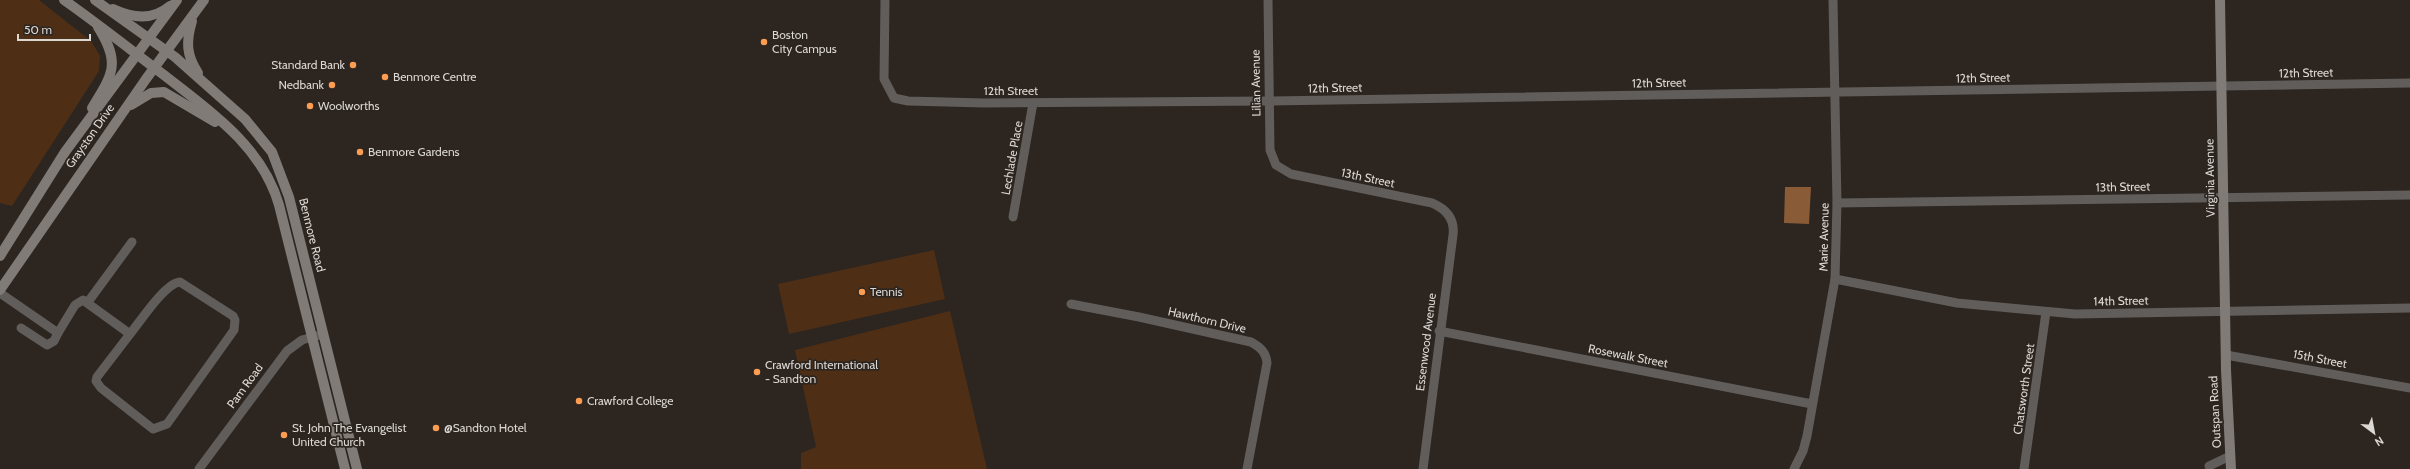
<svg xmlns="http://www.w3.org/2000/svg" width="2410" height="469" viewBox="0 0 2410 469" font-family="Cabin,sans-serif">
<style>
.green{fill:#4e2f16}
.water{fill:#8a5b37}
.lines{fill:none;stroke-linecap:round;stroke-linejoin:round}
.street{stroke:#605d5a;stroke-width:9}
.secondary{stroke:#817b77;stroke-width:10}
.poi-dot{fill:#fc9d52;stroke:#2c2520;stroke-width:1.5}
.labels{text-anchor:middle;stroke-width:3.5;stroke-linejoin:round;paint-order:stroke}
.poi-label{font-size:12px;fill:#dbd7d3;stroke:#2c2520;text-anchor:start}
.street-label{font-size:12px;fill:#dbd7d3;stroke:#2c2520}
</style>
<rect width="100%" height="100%" fill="#2c2520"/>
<g class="green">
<polygon points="0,0 39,0 91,41 100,56 99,71 12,206 0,203"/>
<polygon points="934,250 945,299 789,334 778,284"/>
<polygon points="950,311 987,469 801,469 801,453 816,447 795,350"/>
</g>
<polygon class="water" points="1785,187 1811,187 1809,224 1784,223"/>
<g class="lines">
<g class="street">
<polyline points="885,0 884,79 894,98 908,101 984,103 1268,101 2410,83"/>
<path d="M1268,0L1270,150L1276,165L1291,174L1432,203C1446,209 1455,219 1453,235L1423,469"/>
<polyline points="1837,203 2410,195"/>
<polyline points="1013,217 1033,103"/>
<polyline points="1835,279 1957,303 2075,314 2410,308"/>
<path d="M0,293L58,333L75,305L83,300L130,334L97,377L96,381L101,388L153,429L167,424L234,330L235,320L233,316L180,282C165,283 140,322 130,334"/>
<polyline points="88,302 132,242"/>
<path d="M1071,304L1139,317L1251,342C1260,347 1266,352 1267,363L1247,469"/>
<polyline points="21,328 47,345 54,341 58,333"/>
<polyline points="1439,331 1812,404"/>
<polyline points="2226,355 2410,388"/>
<polyline points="2209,466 2230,456"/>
<polyline points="199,469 287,351 302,340 323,334"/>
<polyline points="1794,469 1803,451 1807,436 1835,279 1837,203 1833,0"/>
<polyline points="2024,469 2046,312"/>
</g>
<g class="secondary">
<path d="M64,0C98,24 131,50 164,75C210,111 262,146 279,205L345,469"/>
<polyline points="95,0 175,57 202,81 245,119 272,152 289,197 357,469"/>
<polyline points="2220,0 2226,370 2231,469"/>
<path d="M113,9C133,18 152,21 170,6"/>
<path d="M192,21C186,41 186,55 198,73"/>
<polyline points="131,105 151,93 164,92 215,122"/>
<path d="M92,108C113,74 121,63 98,27"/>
<polyline points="0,256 65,152 177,0"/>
<polyline points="0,290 146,79 204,0"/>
</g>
</g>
<g class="poi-dot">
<circle cx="764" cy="42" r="4"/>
<circle cx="353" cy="65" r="4"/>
<circle cx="385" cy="77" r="4"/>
<circle cx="332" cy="85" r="4"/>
<circle cx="310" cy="106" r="4"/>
<circle cx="360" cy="152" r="4"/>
<circle cx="862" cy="292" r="4"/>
<circle cx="757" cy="372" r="4"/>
<circle cx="579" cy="401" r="4"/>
<circle cx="436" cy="428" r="4"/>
<circle cx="284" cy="435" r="4"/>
</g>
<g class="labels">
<g class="poi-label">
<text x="772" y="39">Boston<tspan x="772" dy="14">City Campus</tspan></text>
<text x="345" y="69" text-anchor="end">Standard Bank</text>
<text x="393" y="81">Benmore Centre</text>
<text x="324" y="89" text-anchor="end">Nedbank</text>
<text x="318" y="110">Woolworths</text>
<text x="368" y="156">Benmore Gardens</text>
<text x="870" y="296">Tennis</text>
<text x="765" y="369">Crawford International<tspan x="765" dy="14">- Sandton</tspan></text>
<text x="587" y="405">Crawford College</text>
<text x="292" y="432">St. John The Evangelist<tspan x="292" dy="14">United Church</tspan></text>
<text x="444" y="432">@Sandton Hotel</text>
</g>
<g class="street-label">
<text transform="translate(2306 73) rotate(-1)" y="4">12th Street</text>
<text transform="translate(1983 78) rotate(-1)" y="4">12th Street</text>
<text transform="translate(1256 83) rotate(-91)" y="4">Lilian Avenue</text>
<text transform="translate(1659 83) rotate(-1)" y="4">12th Street</text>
<text transform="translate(1335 88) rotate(-1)" y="4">12th Street</text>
<text x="1011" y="95">12th Street</text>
<text transform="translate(90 136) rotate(-55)" y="4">Grayston Drive</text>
<text transform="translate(1012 158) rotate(-80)" y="4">Lechlade Place</text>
<text transform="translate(1368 178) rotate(12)" y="4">13th Street</text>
<text transform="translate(2210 178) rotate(-91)" y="4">Virginia Avenue</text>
<text transform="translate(2123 187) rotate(-1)" y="4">13th Street</text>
<text transform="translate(312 235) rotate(76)" y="4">Benmore Road</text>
<text transform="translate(1824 237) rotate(-89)" y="4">Marie Avenue</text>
<text transform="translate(2121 301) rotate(-1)" y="4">14th Street</text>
<text transform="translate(1207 320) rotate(13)" y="4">Hawthorn Drive</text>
<text transform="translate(1426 342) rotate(-83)" y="4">Essenwood Avenue</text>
<text transform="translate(1628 356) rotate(11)" y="4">Rosewalk Street</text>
<text transform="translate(2320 359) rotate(11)" y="4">15th Street</text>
<text transform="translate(245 386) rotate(-54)" y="4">Pam Road</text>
<text transform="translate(2024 389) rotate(-82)" y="4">Chatsworth Street</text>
<text transform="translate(2215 412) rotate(-93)" y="4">Outspan Road</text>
</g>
</g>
<g transform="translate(2374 433) rotate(148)" stroke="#2c2520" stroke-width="3" paint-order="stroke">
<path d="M0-3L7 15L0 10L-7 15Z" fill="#dbd7d3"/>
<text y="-6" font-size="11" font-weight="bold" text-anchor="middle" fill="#dbd7d3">N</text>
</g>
<path d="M18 34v6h72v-6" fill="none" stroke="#dbd7d3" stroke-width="2"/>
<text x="24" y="34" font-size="12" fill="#dbd7d3" stroke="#2c2520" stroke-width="3" paint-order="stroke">50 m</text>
</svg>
